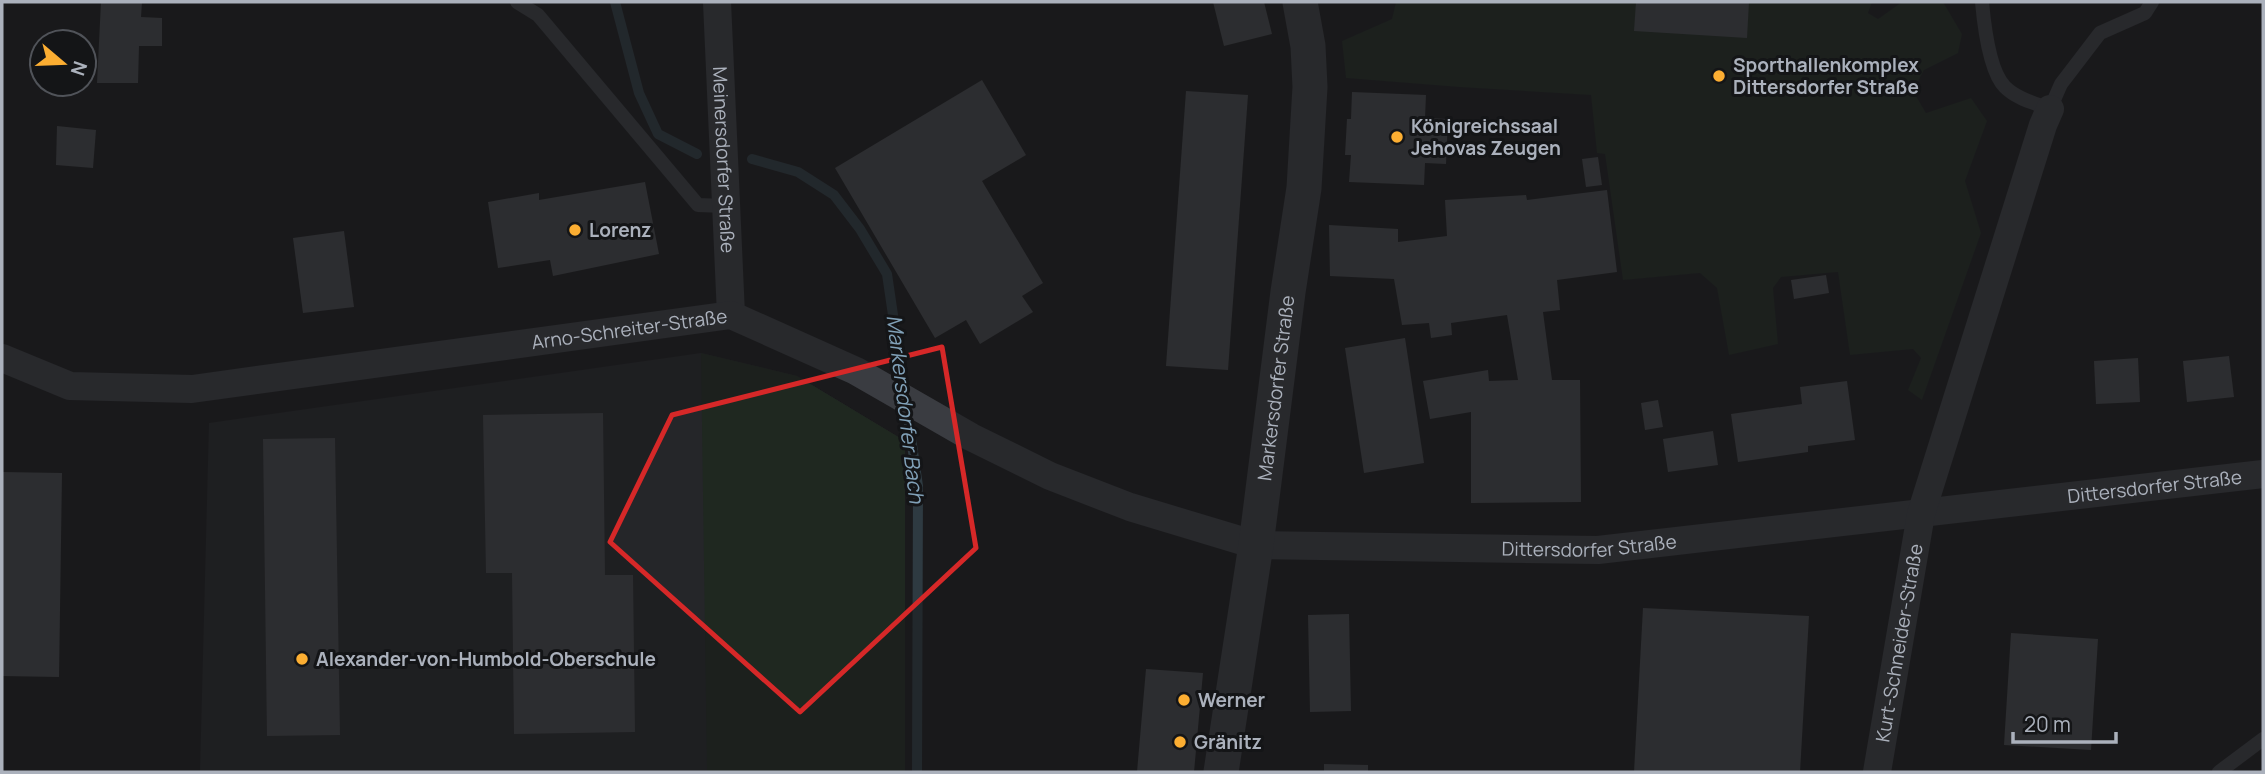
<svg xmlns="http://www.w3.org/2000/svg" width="2265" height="774" viewBox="0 0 2265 774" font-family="Manrope,sans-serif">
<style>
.built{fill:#252629}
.green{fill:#1f2820}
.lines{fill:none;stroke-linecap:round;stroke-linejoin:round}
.stream{stroke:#2e3a41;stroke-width:10}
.building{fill:#434549}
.service{stroke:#3a3c41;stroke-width:14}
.minor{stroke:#3a3c41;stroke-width:28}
.tertiary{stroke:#3a3c41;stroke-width:35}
.marked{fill:none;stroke:#d62828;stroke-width:5;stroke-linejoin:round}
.poi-dot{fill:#fcae32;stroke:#141517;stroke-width:2.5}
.labels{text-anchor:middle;stroke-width:6;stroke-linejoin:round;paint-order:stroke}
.poi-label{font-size:19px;font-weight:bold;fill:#abb1bc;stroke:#141517;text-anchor:start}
.street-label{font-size:19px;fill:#abb1bc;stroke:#141517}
.water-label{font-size:21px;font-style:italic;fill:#81a1b8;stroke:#141517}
</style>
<rect width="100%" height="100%" fill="#1a1a1c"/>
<polygon class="built" points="701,353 797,376 905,441 905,772 200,772 209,423"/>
<g class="green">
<polygon points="1396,2 1872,2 1868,13 1878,19 1902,2 1943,2 1962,34 1958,53 1924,70 1913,91 1926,113 1971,98 1987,121 1965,181 1981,233 1922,400 1908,390 1921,358 1913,349 1850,355 1838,272 1781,277 1773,288 1778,344 1729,355 1717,288 1700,273 1623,280 1605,154 1597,153 1591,95 1459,87 1346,78 1342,41 1392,19"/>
<polygon points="701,353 797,376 905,441 905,772 707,772"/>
</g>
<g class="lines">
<g class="stream">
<polyline points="615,2 639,93 658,134 697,154"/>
<polyline points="752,159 798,172 834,195 860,229 887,274 918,486 917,772"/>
</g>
</g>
<g class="building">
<polygon points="101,2 142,2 141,17 162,18 162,46 139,46 138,83 97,83"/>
<polygon points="1213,2 1264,2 1272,34 1224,46"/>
<polygon points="1636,2 1749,2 1747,38 1634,31"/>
<polygon points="982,80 1026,155 982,181 1043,283 1022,296 1033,312 980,344 966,320 935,338 835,168"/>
<polygon points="1186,91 1248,95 1228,370 1166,366"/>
<polygon points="1352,92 1426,95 1425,118 1448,119 1446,164 1425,163 1424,185 1349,182 1351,155 1345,155 1347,119 1351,119"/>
<polygon points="57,126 96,130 93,168 56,165"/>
<polygon points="1598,157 1602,185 1586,187 1582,159"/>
<polygon points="645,182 659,254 553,276 550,260 498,268 488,202 539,193 539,200"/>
<polygon points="1607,190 1617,272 1557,280 1560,310 1543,312 1552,380 1580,380 1581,502 1471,503 1471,412 1430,419 1423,381 1488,370 1489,381 1518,380 1507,315 1451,323 1452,335 1431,338 1429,323 1402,325 1394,279 1330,276 1329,225 1398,229 1398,242 1447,236 1445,200 1526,195 1527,200"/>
<polygon points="344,231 354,307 303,313 293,238"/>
<polygon points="1826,275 1829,293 1794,299 1791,280"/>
<polygon points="1405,338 1424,463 1364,473 1345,348"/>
<polygon points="2229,356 2234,397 2187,402 2183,361"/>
<polygon points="2138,358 2140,402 2096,404 2094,361"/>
<polygon points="1847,381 1855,440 1808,446 1808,452 1738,462 1731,414 1802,404 1800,387"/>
<polygon points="1658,400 1663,427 1645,430 1641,403"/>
<polygon points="603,413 605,575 633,575 635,732 514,734 512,573 486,573 483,415"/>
<polygon points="1713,431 1718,465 1668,472 1663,439"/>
<polygon points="335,438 340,735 267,736 263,439"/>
<polygon points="2,472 62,473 59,677 2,676"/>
<polygon points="1643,608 1809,616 1800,772 1634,772"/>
<polygon points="1349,614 1351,711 1310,712 1308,615"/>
<polygon points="2011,633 2098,639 2091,750 2004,745"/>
<polygon points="1146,669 1203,673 1194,772 1137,772"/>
<polygon points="1324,764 1368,765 1368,772 1324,772"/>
</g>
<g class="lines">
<g class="service">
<polyline points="517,2 538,15 698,205 725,206"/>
<path d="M1982,2C1984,24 1989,71 2005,87C2017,99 2035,103 2050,109L2061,84L2100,33L2145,13L2152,2"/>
<polyline points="2219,772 2263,739"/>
</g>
<g class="minor">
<path id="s1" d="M717,2L731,315"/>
<path id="s2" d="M2,358L70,386L192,389L731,315L856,371L971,437L1050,476L1130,507L1256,545L1598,550L2263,474"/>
<path id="s3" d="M1877,772L1921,514L2043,125L2050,109"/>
</g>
<path class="tertiary" id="s4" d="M1221,772L1256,545L1288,292L1304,188L1310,87L1308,46L1300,2"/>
</g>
<path d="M0 0H2265V774H0ZM942,347L976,548L800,712L610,542L672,415Z" fill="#1a1a1c" fill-opacity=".55" fill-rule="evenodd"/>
<path class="marked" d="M942,347L976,548L800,712L610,542L672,415Z"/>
<g class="poi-dot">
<circle cx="1719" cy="76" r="7"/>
<circle cx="1397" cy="137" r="7"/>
<circle cx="575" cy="230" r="7"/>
<circle cx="302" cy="659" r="7"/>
<circle cx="1184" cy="700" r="7"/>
<circle cx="1180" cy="742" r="7"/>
</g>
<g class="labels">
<g class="poi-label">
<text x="1733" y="72">Sporthallenkomplex<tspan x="1733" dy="22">Dittersdorfer Straße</tspan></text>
<text x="1411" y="133">Königreichssaal<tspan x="1411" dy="22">Jehovas Zeugen</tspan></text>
<text x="589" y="237">Lorenz</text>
<text x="316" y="666">Alexander-von-Humbold-Oberschule</text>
<text x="1198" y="707">Werner</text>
<text x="1194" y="749">Gränitz</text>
</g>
<g class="street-label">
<text dy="7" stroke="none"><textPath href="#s1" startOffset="158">Meinersdorfer Straße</textPath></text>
<text dy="7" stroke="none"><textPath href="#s2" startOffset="637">Arno-Schreiter-Straße</textPath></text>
<text dy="7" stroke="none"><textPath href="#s4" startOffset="388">Markersdorfer Straße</textPath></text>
<text dy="7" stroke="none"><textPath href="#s2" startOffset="2217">Dittersdorfer Straße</textPath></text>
<text dy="7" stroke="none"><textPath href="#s2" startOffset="1648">Dittersdorfer Straße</textPath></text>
<text dy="7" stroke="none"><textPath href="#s3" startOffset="131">Kurt-Schneider-Straße</textPath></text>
</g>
<g class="water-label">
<text transform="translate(905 409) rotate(83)" y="7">Markersdorfer Bach</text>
</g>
</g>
<rect width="2265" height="774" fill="none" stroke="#abb1bc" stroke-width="7"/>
<g transform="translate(63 63) rotate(109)"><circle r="33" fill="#141517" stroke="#505359" stroke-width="2"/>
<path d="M0-5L12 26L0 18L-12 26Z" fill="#fcae32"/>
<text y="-10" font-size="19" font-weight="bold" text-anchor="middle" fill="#abb1bc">N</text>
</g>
<path d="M2013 732v10h103v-10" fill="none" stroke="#abb1bc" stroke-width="3.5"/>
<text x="2024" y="732" font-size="21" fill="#abb1bc" stroke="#141517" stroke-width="5" paint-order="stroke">20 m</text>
</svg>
